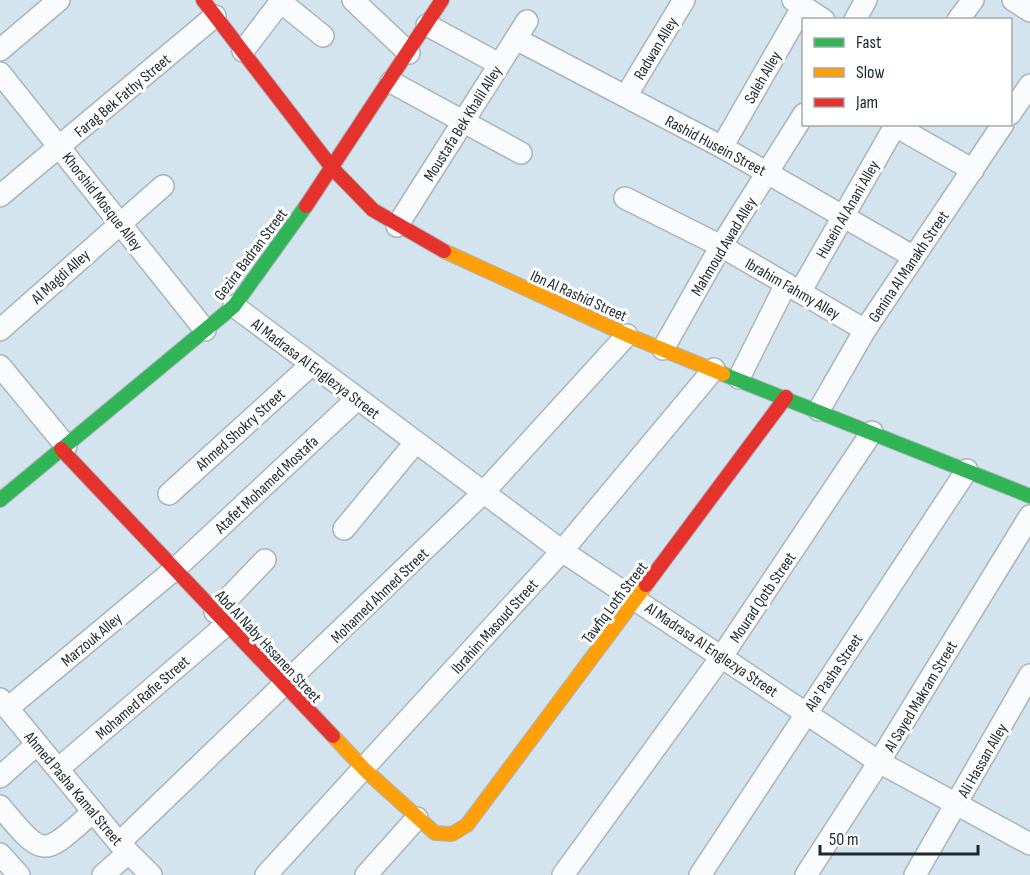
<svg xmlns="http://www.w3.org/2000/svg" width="1030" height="875" viewBox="0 0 1030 875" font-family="'Sofia Sans Condensed',sans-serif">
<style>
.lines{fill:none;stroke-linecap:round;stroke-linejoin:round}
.street-casing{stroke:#a9b5bc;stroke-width:24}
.fast-casing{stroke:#a9b5bc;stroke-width:16}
.slow-casing{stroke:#a9b5bc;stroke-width:16}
.jam-casing{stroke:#a9b5bc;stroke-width:16}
.street{stroke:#f9fbfc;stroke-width:21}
.fast{stroke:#30b455;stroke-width:14}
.slow{stroke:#ff9f0a;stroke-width:14}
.jam{stroke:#e5322d;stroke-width:14}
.labels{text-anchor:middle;stroke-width:6;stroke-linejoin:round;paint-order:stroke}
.street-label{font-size:16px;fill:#1d292f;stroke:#fff}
</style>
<rect width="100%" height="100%" fill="#d4e4ee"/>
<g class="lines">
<g class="street-casing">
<g id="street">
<polyline points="353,0 409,53"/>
<polyline points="793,0 824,20"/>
<polyline points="1013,0 1030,11"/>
<polyline points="281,2 323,36"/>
<polyline points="855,20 866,0"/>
<polyline points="958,20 973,0"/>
<polyline points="427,25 499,64"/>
<polyline points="516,39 722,147 914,257"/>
<polyline points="0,50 59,0"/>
<polyline points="243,51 282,0"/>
<polyline points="0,73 205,330"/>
<polyline points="391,82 521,153"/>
<polyline points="626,96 684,0"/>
<polyline points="1010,114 1030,85"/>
<polyline points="892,124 973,170"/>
<polyline points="722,147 803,6"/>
<polyline points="0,196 215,16"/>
<polyline points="625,198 721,246 865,330"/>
<polyline points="397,226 527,21"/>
<polyline points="800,292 895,126"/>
<polyline points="234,306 562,551 879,762 1030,844"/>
<polyline points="0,330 163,186"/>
<polyline points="663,349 721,246 804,114"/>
<polyline points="0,366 66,446"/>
<polyline points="739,378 786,284"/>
<polyline points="819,410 865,330 1003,124"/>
<polyline points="169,494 311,365"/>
<polyline points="344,529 415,443"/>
<polyline points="215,612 265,560"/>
<polyline points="0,699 119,843 151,875"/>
<polyline points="8,708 175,569 357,399"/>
<polyline points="58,769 226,625"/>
<polyline points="0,777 37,744"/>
<path d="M0,806C45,860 42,857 93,812"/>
<polyline points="119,843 482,494 627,335"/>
<polyline points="0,854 19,875"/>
<polyline points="103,875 128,853"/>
<polyline points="266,875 562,551 714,369"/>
<polyline points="366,875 417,818"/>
<polyline points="563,875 722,656 872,432"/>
<polyline points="700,875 967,470"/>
<polyline points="806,875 879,762 1030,516"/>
<polyline points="915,875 1030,675"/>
</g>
</g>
<g class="fast-casing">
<g id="fast">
<polyline points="723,374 1030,496"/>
<polyline points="0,500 234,306 306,206"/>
</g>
</g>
<g class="slow-casing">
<g id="slow">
<polyline points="444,251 627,335 723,374"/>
<polyline points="333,736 365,770 435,833 452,834 467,825 646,585"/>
</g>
</g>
<g class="jam-casing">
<g id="jam">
<polyline points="203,0 333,169 373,210 444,251"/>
<polyline points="306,206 442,0"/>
<polyline points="61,449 333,736"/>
<polyline points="646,585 786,397"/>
</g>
</g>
<use href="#street" class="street"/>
<use href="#fast" class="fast"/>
<use href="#slow" class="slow"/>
<use href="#jam" class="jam"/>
</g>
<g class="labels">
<g class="street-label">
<text transform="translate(655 48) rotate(-59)" y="6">Radwan Alley</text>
<text transform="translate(762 77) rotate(-60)" y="6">Saleh Alley</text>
<text transform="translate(122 95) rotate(-40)" y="6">Farag Bek Fathy Street</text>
<text transform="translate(462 123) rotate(-58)" y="6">Moustafa Bek Khalil Alley</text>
<text transform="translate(716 145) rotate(28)" y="6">Rashid Husein Street</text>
<text transform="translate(103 201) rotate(52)" y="6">Khorshid Mosque Alley</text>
<text transform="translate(847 209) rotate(-60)" y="6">Husein Al Anani Alley</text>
<text transform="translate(723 246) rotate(-59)" y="6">Mahmoud Awad Alley</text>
<text transform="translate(250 254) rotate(-53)" y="6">Gezira Badran Street</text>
<text transform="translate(908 266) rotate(-56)" y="6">Genina Al Manakh Street</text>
<text transform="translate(60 276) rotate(-42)" y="6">Al Magdi Alley</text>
<text transform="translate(793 288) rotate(30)" y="6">Ibrahim Fahmy Alley</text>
<text transform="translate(579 295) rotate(24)" y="6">Ibn Al Rashid Street</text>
<text transform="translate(316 368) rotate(37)" y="6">Al Madrasa Al Englezya Street</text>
<text transform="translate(240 429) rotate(-42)" y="6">Ahmed Shokry Street</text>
<text transform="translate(266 484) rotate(-43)" y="6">Atafet Mohamed Mostafa</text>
<text transform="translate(379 595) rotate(-44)" y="6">Mohamed Ahmed Street</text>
<text transform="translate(762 597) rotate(-56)" y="6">Mourad Qotb Street</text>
<text transform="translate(614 602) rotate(-53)" y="6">Tawfiq Lotfi Street</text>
<text transform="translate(494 626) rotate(-48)" y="6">Ibrahim Masoud Street</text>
<text transform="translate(91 639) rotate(-40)" y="6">Marzouk Alley</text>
<text transform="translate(269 646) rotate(47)" y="6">Abd Al Naby Hssanen Street</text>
<text transform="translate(712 649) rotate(34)" y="6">Al Madrasa Al Englezya Street</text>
<text transform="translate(833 672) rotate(-56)" y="6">Ala' Pasha Street</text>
<text transform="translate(920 696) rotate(-59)" y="6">Al Sayed Makram Street</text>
<text transform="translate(142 697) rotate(-41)" y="6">Mohamed Rafie Street</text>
<text transform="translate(982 760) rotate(-60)" y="6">Ali Hassan Alley</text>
<text transform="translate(74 788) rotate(50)" y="6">Ahmed Pasha Kamal Street</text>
</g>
</g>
<rect x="802" y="18" width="210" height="108" fill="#ffffff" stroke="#a5a9ac" stroke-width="1.5"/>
<rect x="814" y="38" width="30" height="9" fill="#30b455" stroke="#a5a9ac" stroke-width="1.5"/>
<text x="856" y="48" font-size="18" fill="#1d292f">Fast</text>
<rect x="814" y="68" width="30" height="9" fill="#ff9f0a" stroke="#a5a9ac" stroke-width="1.5"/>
<text x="856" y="78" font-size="18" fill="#1d292f">Slow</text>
<rect x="814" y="98" width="30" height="9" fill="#e5322d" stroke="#a5a9ac" stroke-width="1.5"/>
<text x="856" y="108" font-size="18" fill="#1d292f">Jam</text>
<path d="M820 845v9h158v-9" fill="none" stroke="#1d292f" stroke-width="3"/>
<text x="829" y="845" font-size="18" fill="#1d292f" stroke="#ffffff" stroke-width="4.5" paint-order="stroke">50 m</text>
</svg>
